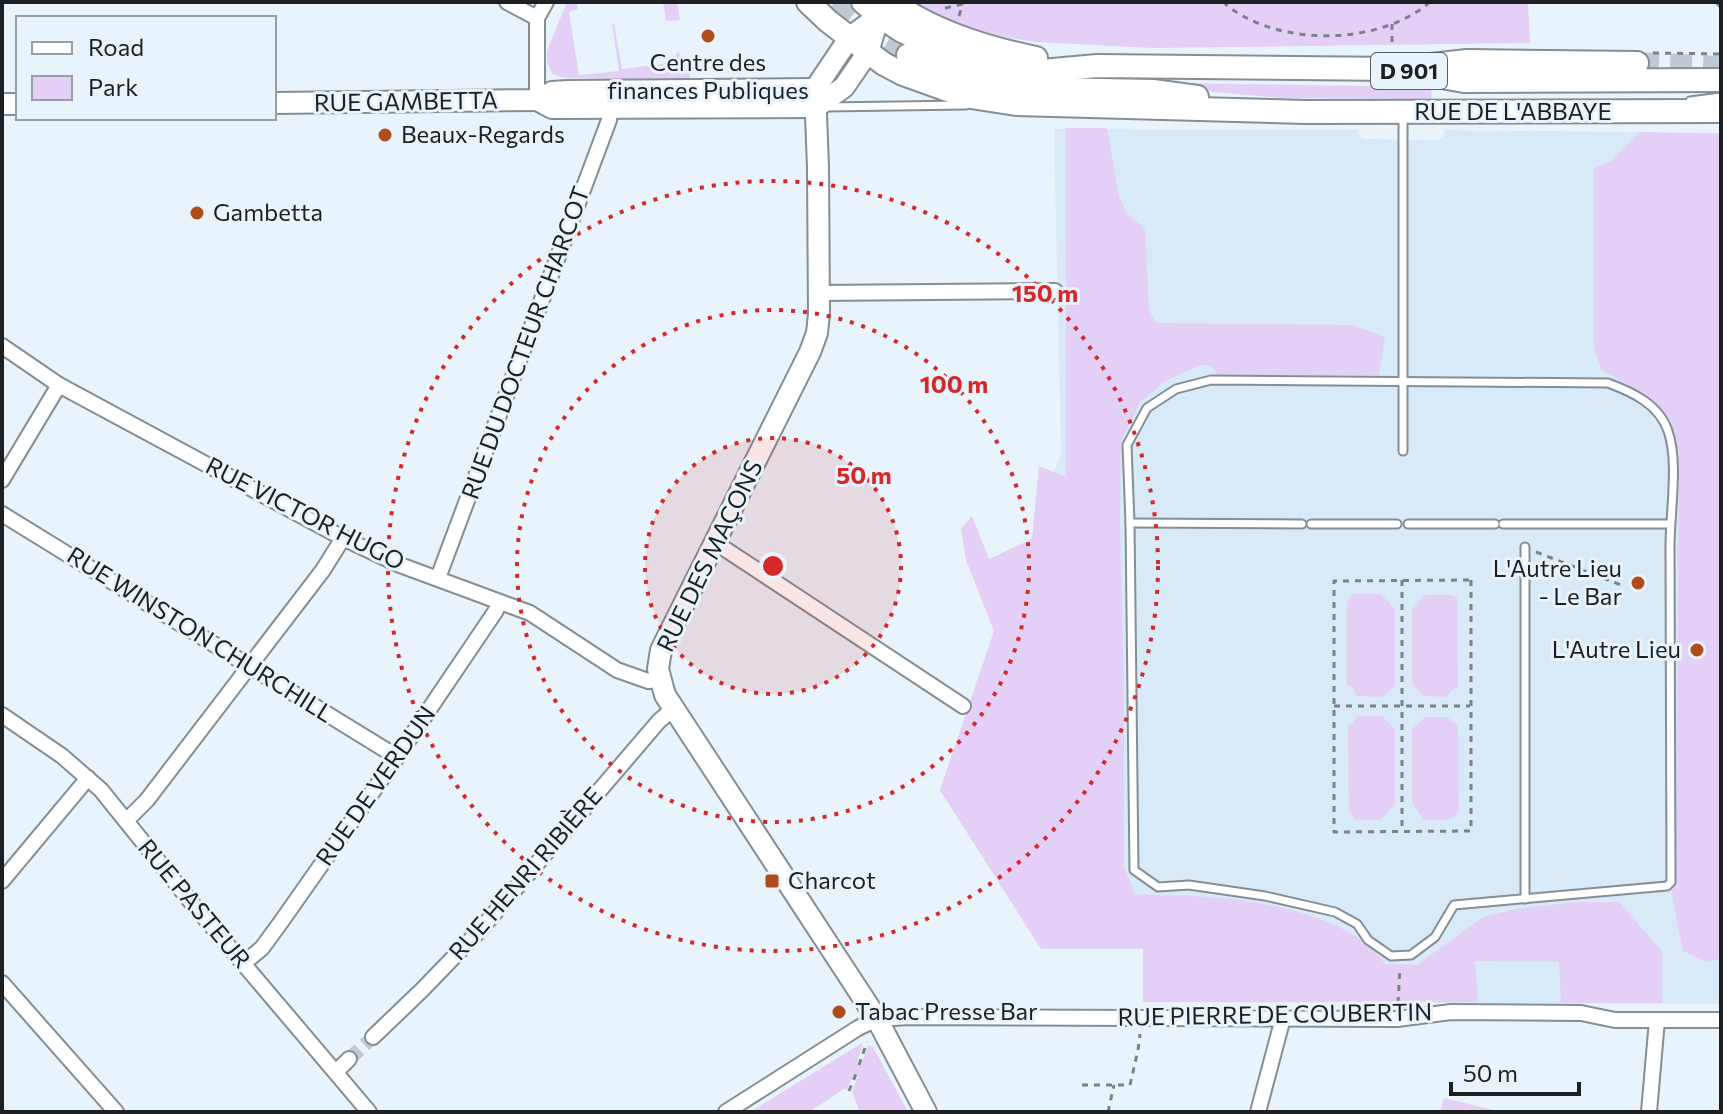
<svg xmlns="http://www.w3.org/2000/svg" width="1723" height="1114" viewBox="0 0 1723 1114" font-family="Commissioner,sans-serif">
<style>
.built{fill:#d8e9f8}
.green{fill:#e4d0f6}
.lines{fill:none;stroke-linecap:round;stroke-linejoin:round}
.street-tunnel{stroke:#c0c9d1;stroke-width:14;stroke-dasharray:14 7;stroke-linecap:butt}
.primary-tunnel{stroke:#c0c9d1;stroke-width:22;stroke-dasharray:22 11;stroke-linecap:butt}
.lane-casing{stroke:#848e96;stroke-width:11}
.street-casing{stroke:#848e96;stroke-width:18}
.secondary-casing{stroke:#848e96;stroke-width:24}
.primary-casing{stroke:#848e96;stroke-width:26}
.path{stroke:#7b8288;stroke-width:3;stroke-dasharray:6 6;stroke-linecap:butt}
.lane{stroke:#fff;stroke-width:7}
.street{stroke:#fff;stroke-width:14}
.secondary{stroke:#fff;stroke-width:20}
.primary{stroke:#fff;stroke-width:22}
.ring{fill:none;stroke:#d62828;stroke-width:4;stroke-dasharray:4 8}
.poi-dot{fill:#b04c18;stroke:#e9f3fc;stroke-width:3}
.labels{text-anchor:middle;stroke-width:6;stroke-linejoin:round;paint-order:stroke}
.shield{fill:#e9f3fc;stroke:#5a5f64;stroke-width:2}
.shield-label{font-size:22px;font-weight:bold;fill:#1c2023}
.poi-label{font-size:24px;fill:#1c2023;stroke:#e9f3fc;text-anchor:start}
.street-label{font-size:24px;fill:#1c2023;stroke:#e9f3fc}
.centre{fill:#d62828;stroke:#e9f3fc;stroke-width:4}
.ring-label{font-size:24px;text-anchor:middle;font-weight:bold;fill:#d62828;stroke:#e9f3fc;stroke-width:6;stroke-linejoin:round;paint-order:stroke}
</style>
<rect width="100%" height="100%" fill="#e9f3fc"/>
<polygon class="built" points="1054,129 1358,130 1360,137 1365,139 1438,140 1443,138 1445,130 1721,133 1721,1004 1143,1002 1143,949 1041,949 940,790 1061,453"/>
<g class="green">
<polygon points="567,2 577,2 578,9 569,12 579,75 619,71 612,24 614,24 622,69 670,63 679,51 682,67 689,71 690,79 615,79 566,78 555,75 552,73 547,62 547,51"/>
<polygon points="663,2 677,2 680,20 666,21"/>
<polygon points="911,2 1528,2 1530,43 1153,48 1035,42 999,36 947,20"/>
<polygon points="1171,83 1431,87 1432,99 1281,98 1171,88"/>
<path d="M1066,128H1107L1119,196L1126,212L1145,229L1149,310L1156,323L1353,325L1385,337L1379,375H1218L1210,365H1200L1167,380L1140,402L1121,442L1120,526L1124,692V866L1135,894C1198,896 1253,896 1314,917C1342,927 1368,939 1385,964L1417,965L1483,917L1516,909L1576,902H1619L1662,951V1003H1561L1559,962L1475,961L1478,1002H1143V949H1041L940,790L994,631L966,560L961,529L972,516L989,559L1032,539L1039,466L1066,477Z"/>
<polygon points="1640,132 1721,134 1721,959 1707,962 1683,951 1671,890 1676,882 1679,453 1672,427 1655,402 1601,369 1594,347 1594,168 1611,161"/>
<polygon points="1355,594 1381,594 1395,609 1395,685 1382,697 1357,696 1352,687 1347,685 1347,602 1352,595"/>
<polygon points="1425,595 1451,595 1457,597 1458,687 1452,690 1447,697 1424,696 1412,684 1412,610"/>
<polygon points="1357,716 1382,716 1395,729 1395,804 1380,820 1356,820 1349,811 1348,726 1352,724"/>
<path d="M1425,717H1447L1458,726L1459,809C1454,824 1437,820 1424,820L1412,803V729Z"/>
<polygon points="862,1043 863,1043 857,1064 861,1065 868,1045 873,1047 908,1112 860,1112 852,1092 858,1075 854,1074 847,1090 844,1089 809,1112 750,1112"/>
<polygon points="1444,1098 1502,1112 1435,1112 1436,1110 1440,1111"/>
</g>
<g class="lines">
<polyline class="street-tunnel" points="349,1059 373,1037"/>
<g class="primary-tunnel">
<polyline points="835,2 876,36 908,55"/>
<polyline points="1637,63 1721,67"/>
</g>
<g class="lane-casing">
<g id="lane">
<polyline points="1690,101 1721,97"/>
<polyline points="826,107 966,105"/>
<polyline points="1403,113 1403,451"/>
<path d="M1211,380L1608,383C1632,392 1659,404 1668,431C1679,462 1670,512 1670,546C1670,658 1670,770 1671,882L1667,886L1454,905L1435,937L1411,955L1391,956L1368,940L1357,924L1335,912L1265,896L1189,885L1158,887L1134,870L1130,523L1127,445L1147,408L1176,389Z"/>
<polyline points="1130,523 1302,524"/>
<polyline points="1311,524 1397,524"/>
<polyline points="1408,524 1495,524"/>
<polyline points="1503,524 1670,524"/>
<polyline points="1525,547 1525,899"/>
</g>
</g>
<g class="street-casing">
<g id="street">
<polyline points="507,2 537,18"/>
<polyline points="537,100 537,18 546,2"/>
<polyline points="818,293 1055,291"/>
<polyline points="2,346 59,385 343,538 400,565 530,613 617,670 648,681 660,680"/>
<polyline points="2,480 59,385"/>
<polyline points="2,514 397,757"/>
<polyline points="714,544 725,549 963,706"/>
<polyline points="438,578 609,120 610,106"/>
<polyline points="2,715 62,756 101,790 192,903 369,1112"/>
<polyline points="126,821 147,800 323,570 343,538"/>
<polyline points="2,881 88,778"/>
<polyline points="244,963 262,948 281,922 397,757 495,612 500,602"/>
<polyline points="2,983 116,1112"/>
<polyline points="373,1037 422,990 480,930 659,721 674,708"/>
<polyline points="336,1072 349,1059"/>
<polyline points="726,1112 858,1028 877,1019 909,1017 1397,1019 1451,1012 1581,1013 1615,1020 1721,1020"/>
<polyline points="1258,1112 1283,1018"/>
<polyline points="1649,1112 1657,1020"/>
</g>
</g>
<g class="secondary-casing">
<g id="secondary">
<polyline points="815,89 818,167 819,314 817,333 810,352 661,650 658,669 665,695 877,1019 926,1112"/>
<polyline points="815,89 850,37 879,16"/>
<polyline points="537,100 552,108 816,107 844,87 868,52 879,16"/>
<polyline points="274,103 537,100 552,92 568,91 815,89"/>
<polyline points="2,104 18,104"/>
</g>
</g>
<g class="primary-casing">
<g id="primary">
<polyline points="808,2 828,21 868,52 884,64 903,74 964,96 1016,104 1306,112 1721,111"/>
<polyline points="863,2 879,16 902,31 945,51 988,64 1042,71 1097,66 1398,69 1464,81 1721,80"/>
<path d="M892,2C934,32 986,48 1036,58"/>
<polyline points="908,55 939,69 987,83 1047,89 1153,91 1197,97"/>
<polyline points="1422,66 1467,61 1637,63"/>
</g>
</g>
<g class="path">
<path d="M1223,2C1274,47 1378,47 1430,2"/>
<polyline points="1716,2 1721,8"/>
<polyline points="945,8 963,4"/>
<polyline points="959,16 963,2"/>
<polyline points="1392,24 1392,48"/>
<polyline points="1653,53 1721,54"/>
<polyline points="1536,552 1621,585"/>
<polyline points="1402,580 1402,832"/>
<polygon points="1471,580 1471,831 1334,832 1334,581"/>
<polyline points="1334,706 1470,706"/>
<polyline points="1398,1003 1400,967"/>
<polyline points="859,1065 867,1042"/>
<polyline points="1082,1085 1130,1085 1138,1050 1140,1034"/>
<polyline points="849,1091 856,1074"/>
<polyline points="1108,1112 1114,1085"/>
</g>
<use href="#lane" class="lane"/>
<use href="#street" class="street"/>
<use href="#secondary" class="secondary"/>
<use href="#primary" class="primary"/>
</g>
<circle cx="773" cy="566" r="128" fill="#d62828" fill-opacity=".12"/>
<g class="ring">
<circle cx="773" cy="566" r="128"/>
<circle cx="773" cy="566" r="256"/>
<circle cx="773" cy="566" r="385"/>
</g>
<g class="poi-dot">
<circle cx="708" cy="36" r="8"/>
<circle cx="385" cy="135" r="8"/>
<circle cx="197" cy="213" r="8"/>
<circle cx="1638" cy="583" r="8"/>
<circle cx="1697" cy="650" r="8"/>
<rect x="764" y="873" width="16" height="16" rx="4"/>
<circle cx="839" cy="1012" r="8"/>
</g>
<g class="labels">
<rect class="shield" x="1371" y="53" width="76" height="36" rx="6"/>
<g class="shield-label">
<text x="1409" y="79">D 901</text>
</g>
<g class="poi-label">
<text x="708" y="71" text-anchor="middle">Centre des<tspan x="708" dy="28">finances Publiques</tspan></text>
<text x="401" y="143">Beaux-Regards</text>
<text x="213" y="221">Gambetta</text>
<text x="1622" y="577" text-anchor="end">L'Autre Lieu<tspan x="1622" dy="28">- Le Bar</tspan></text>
<text x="1681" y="658" text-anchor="end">L'Autre Lieu</text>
<text x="788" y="889">Charcot</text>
<text x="855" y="1020">Tabac Presse Bar</text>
</g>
<g class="street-label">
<text transform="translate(406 102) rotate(-1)" y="8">RUE GAMBETTA</text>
<text x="1513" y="120">RUE DE L'ABBAYE</text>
<text transform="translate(526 343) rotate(-70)" y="8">RUE DU DOCTEUR CHARCOT</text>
<text transform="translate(305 514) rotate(27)" y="8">RUE VICTOR HUGO</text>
<text transform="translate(710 556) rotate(-64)" y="8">RUE DES MAÇONS</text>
<text transform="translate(200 635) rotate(32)" y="8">RUE WINSTON CHURCHILL</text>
<text transform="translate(376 786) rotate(-55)" y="8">RUE DE VERDUN</text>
<text transform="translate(526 874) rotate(-49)" y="8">RUE HENRI RIBIÈRE</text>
<text transform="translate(194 904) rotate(50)" y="8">RUE PASTEUR</text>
<text transform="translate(1275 1015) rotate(-1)" y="8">RUE PIERRE DE COUBERTIN</text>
</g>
</g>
<circle cx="773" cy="566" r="12" class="centre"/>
<g class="ring-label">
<text x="1045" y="302">150 m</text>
<text x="954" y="393">100 m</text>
<text x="864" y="484">50 m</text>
</g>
<rect width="1723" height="1114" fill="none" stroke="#1c2023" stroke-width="8"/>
<rect x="16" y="16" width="260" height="104" fill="#e9f3fc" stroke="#979fa5" stroke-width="2"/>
<rect x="32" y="42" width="40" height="12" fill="#ffffff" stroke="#979fa5" stroke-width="2"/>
<text x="88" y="56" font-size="24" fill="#1c2023">Road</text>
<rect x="32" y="76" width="40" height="24" fill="#e4d0f6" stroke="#979fa5" stroke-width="2"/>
<text x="88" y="96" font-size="24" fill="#1c2023">Park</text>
<path d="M1451 1082v12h128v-12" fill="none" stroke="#1c2023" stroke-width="4"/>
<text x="1463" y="1082" font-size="24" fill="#1c2023" stroke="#e9f3fc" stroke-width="6" paint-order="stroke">50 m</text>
</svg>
